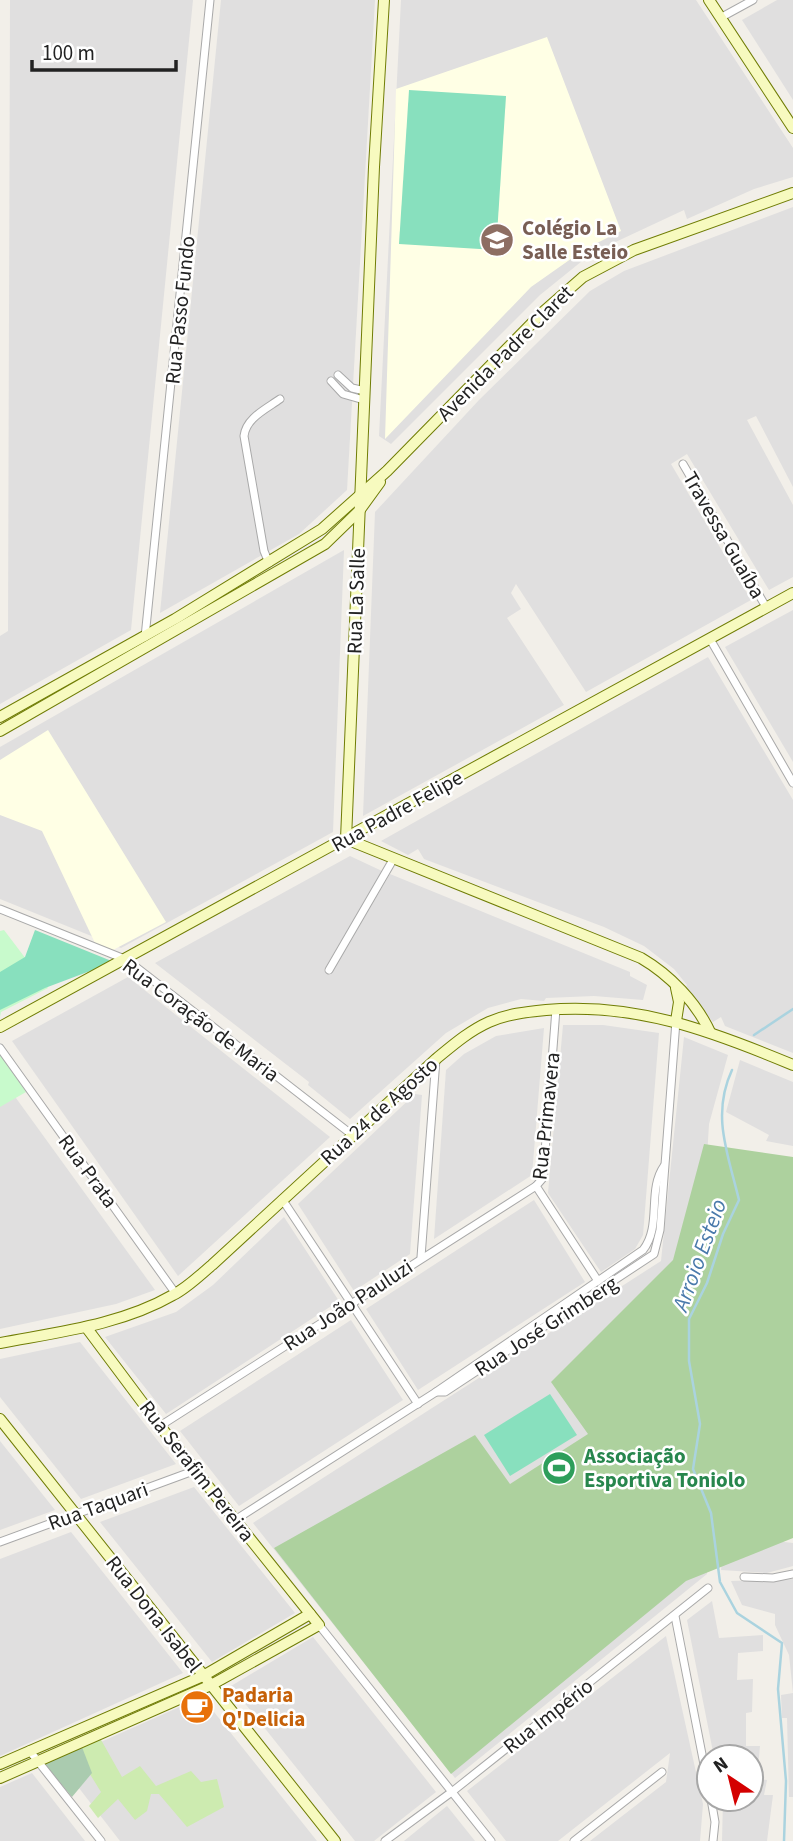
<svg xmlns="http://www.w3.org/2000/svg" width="793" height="1841" viewBox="0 0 793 1841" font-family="'Source Sans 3',sans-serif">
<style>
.residential{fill:#e0dfdf}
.education{fill:#ffffe5}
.grass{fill:#cdebb0}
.forest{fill:#add19e}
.cemetery{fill:#aacbaf}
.park{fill:#c8facc}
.pitch{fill:#88e0be}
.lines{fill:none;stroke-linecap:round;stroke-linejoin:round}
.stream{stroke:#aad3df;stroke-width:2.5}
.street-casing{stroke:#a9a9a9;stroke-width:9}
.secondary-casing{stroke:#707d05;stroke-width:12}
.street{stroke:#fff;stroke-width:7}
.secondary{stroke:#f7fabf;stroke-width:10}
.labels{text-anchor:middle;stroke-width:5;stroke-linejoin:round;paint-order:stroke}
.education-label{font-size:21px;font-weight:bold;fill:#785e54;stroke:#fff;text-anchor:start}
.street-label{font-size:21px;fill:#222;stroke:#fff}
.leisure-label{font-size:21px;font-weight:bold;fill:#27864d;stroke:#fff;text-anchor:start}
.food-label{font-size:21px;font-weight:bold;fill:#c56008;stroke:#fff;text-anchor:start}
.water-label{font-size:23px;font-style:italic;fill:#4a7aab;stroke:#fff}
</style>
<rect width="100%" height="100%" fill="#f2efe9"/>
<g class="residential">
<polygon points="10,0 193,0 131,630 0,704 0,636 8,631"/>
<polygon points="221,0 375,0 347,490 299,534 160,613"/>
<polygon points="401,0 696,0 793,148 793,177 754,189 687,219 684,210 592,253 540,295 391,444 379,436"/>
<polygon points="777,0 793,0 793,100 742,20"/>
<polygon points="793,207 793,487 756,416 747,420 793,505 793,577 769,590 687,454 671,464 751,600 586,692 516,584 511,593 521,609 507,618 564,705 363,816 375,512 479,400 590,291 624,271"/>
<polygon points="344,550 333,832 121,948 0,899 0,747"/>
<polygon points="793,610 793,762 725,647"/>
<polygon points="708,657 793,800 793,1053 725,1026 721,1017 713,1022 685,989 687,985 674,969 644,946 604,927 424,859 418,849 408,855 381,841"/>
<polygon points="350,856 382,871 324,970 330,975 390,874 630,972 630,976 647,985 643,1000 594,996 546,998 544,1001 521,999 488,1008 446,1033 350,1119 308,1085 309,1082 155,963"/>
<polygon points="128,977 330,1137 178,1276 12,1041"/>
<polygon points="563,1025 603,1025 659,1033 643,1235 635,1249 601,1272 548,1193"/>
<polygon points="544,1028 532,1175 434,1239 446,1070 464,1054 496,1036"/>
<polygon points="684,1037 728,1055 709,1124 705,1190 707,1574 455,1778 253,1523 661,1261"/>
<polygon points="740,1060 793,1082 793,1146 766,1141 769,1135 726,1112"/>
<polygon points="0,1076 155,1290 116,1304 0,1329"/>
<polygon points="415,1094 422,1095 410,1254 354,1291 298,1204"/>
<polygon points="534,1200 585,1282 418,1390 366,1309"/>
<polygon points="284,1217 339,1301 166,1414 105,1337 176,1312 213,1285"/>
<polygon points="351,1320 403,1400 239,1506 180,1431"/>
<polygon points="80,1342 176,1464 81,1499 0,1397 0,1359"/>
<polygon points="0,1441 55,1510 0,1530"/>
<polygon points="194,1487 295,1613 212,1662 100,1522"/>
<polygon points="725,1527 750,1538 793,1543 793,1566 767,1573 721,1570"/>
<polygon points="71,1532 183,1673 0,1756 0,1559"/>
<polygon points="793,1579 793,1797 789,1797 787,1718 782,1718 781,1695 793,1693 789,1655 775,1625 775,1614 742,1605 731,1581"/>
<polygon points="712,1601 719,1638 763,1635 763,1651 738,1653 737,1680 753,1679 752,1712 746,1713 746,1746 760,1746 757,1779 767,1780 764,1795 773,1795 767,1841 722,1841 723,1799 751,1799 751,1757 714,1757 687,1620"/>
<polygon points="666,1636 703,1804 700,1841 590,1841 666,1782 670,1753 558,1841 506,1841 467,1791"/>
<polygon points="313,1637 436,1792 374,1841 355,1841 231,1686"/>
<polygon points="202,1697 317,1841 120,1841 58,1761"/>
<polygon points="32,1773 85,1841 0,1841 0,1787"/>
<polygon points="447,1806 475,1841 404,1841"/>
</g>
<g class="education">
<polygon points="547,37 621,231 585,249 531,287 385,439 396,89"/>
<polygon points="48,730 166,922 113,950 95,943 42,831 0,815 0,760"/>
</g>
<polygon class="grass" points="100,1738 122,1777 140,1766 156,1786 191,1771 201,1782 217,1779 224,1807 187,1827 159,1794 151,1794 147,1811 135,1820 118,1799 98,1818 89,1806 101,1792 75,1750"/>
<polygon class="forest" points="704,1144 793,1157 793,1538 686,1581 451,1774 274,1548 475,1435 510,1484 588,1434 551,1382 673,1260"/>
<polygon class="cemetery" points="80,1742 92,1773 72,1797 41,1760"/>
<g class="park">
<polygon points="4,930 48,988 1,1012 0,1017 0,931"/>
<polygon points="0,1053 26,1092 0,1107"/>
</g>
<g class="pitch">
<polygon points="409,90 506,96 496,250 399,244"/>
<polygon points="35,930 114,962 45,988 0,1010 0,972 25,957"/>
<polygon points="550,1394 577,1435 510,1476 484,1435"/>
</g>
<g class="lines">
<g class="stream">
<polyline points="754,1035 793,1009"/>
<path d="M732,1070C711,1115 728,1154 739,1200L723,1234L707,1283L689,1319V1361L700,1424L693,1469L711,1513L720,1582L737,1613L782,1643L778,1689L786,1781L784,1841"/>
</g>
<g class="street-casing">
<g id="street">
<polyline points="720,18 753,0"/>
<polyline points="338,375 352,388 365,391"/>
<polyline points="331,381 343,394 364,400"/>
<polyline points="683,464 766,607"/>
<path d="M269,563L264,551L244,436C246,418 266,409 280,399"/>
<polyline points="145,637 210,0"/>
<polyline points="710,639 793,783"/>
<polyline points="0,909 127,960 351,1134"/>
<polyline points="329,970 394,858"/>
<polyline points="556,1009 543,1178 536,1186 598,1281"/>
<polyline points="0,1048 176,1294"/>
<polyline points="282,1199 418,1404"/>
<polyline points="421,1257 436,1059"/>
<polyline points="436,1392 445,1392 654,1254 660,1230 676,1021"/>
<polyline points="160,1426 536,1186"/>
<path d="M235,1520L436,1392L643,1250C662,1226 647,1190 664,1166"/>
<polyline points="0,1542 196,1470"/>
<polyline points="744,1577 773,1578 793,1574"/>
<polyline points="675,1616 709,1790"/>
<polyline points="319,1625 491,1841"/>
<polyline points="29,1750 101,1841"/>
<polyline points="711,1799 715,1822 713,1841"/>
<polyline points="385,1841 453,1791 708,1588"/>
<polyline points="574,1841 662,1772"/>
</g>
</g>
<g class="secondary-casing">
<g id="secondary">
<polyline points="709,0 793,128"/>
<polyline points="0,717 175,619 322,529 387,471 543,312 583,277 634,250 793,193"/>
<polyline points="0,731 325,544 359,511 380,482"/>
<polyline points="346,839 374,167 384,0"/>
<path d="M346,839L641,958C670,975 696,1002 710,1032"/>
<polyline points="676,1021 679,1002 676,988"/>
<polyline points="0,1027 793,593"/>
<path d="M0,1343C58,1332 121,1325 173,1295C187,1288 200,1275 212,1265L436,1059C453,1045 469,1031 489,1022C507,1014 526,1012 546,1010C635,1002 712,1031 793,1065"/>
<polyline points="0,1419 335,1841"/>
<polyline points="0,1764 203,1676 310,1614"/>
<polyline points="0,1778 211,1685 319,1625 160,1426 86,1327"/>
</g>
</g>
<use href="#street" class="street"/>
<use href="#secondary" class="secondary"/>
</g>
<defs>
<g id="school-disc" transform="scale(1.75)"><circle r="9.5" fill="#8d6e63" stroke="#fff"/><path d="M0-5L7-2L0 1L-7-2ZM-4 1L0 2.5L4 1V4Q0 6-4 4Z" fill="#fff"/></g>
<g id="stadium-disc" transform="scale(1.75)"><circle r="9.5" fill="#2e9e5b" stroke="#fff"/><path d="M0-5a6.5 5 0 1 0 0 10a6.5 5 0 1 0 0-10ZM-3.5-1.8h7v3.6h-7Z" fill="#fff"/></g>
<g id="cafe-disc" transform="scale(1.75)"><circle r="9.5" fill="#e8710a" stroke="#fff"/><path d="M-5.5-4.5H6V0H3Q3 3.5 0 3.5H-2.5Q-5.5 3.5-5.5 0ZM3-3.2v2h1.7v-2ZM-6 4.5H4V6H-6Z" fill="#fff"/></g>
</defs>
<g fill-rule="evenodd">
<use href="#school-disc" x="497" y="240"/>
<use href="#stadium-disc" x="559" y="1468"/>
<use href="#cafe-disc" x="197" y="1707"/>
</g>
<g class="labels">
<g class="education-label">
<text x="522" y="235">Colégio La<tspan x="522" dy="24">Salle Esteio</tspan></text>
</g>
<g class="street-label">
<text transform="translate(180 310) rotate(-84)" y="7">Rua Passo Fundo</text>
<text transform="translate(505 353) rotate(-45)" y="7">Avenida Padre Claret</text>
<text transform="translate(724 535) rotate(60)" y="7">Travessa Guaíba</text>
<text transform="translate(356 601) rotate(-88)" y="7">Rua La Salle</text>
<text transform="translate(397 811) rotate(-29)" y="7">Rua Padre Felipe</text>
<text transform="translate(201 1020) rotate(37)" y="7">Rua Coração de Maria</text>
<text transform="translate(379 1111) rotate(-42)" y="7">Rua 24 de Agosto</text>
<text transform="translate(546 1116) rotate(-84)" y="7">Rua Primavera</text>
<text transform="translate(88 1171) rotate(54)" y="7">Rua Prata</text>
<text transform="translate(348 1305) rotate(-33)" y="7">Rua João Pauluzi</text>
<text transform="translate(546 1326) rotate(-33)" y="7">Rua José Grimberg</text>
<text transform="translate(197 1471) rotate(52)" y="7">Rua Serafim Pereira</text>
<text transform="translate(98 1506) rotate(-20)" y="7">Rua Taquari</text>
<text transform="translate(154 1614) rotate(52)" y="7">Rua Dona Isabel</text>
<text transform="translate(548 1716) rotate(-38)" y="7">Rua Império</text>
</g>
<g class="leisure-label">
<text x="584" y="1463">Associação<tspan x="584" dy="24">Esportiva Toniolo</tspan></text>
</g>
<g class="food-label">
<text x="222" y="1702">Padaria<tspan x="222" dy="24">Q'Delicia</tspan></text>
</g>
<g class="water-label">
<text transform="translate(699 1255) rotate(-70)" y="8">Arroio Esteio</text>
</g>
</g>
<g transform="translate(730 1778) rotate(325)"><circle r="33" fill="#ffffff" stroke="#a7a7a7" stroke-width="2"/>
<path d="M0-5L12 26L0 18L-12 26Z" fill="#d40000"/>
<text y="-10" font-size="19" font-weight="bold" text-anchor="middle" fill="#222222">N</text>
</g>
<path d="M32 60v10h144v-10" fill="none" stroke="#222222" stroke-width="3.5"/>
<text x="42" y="60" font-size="21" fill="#222222" stroke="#ffffff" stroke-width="5" paint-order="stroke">100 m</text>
</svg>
